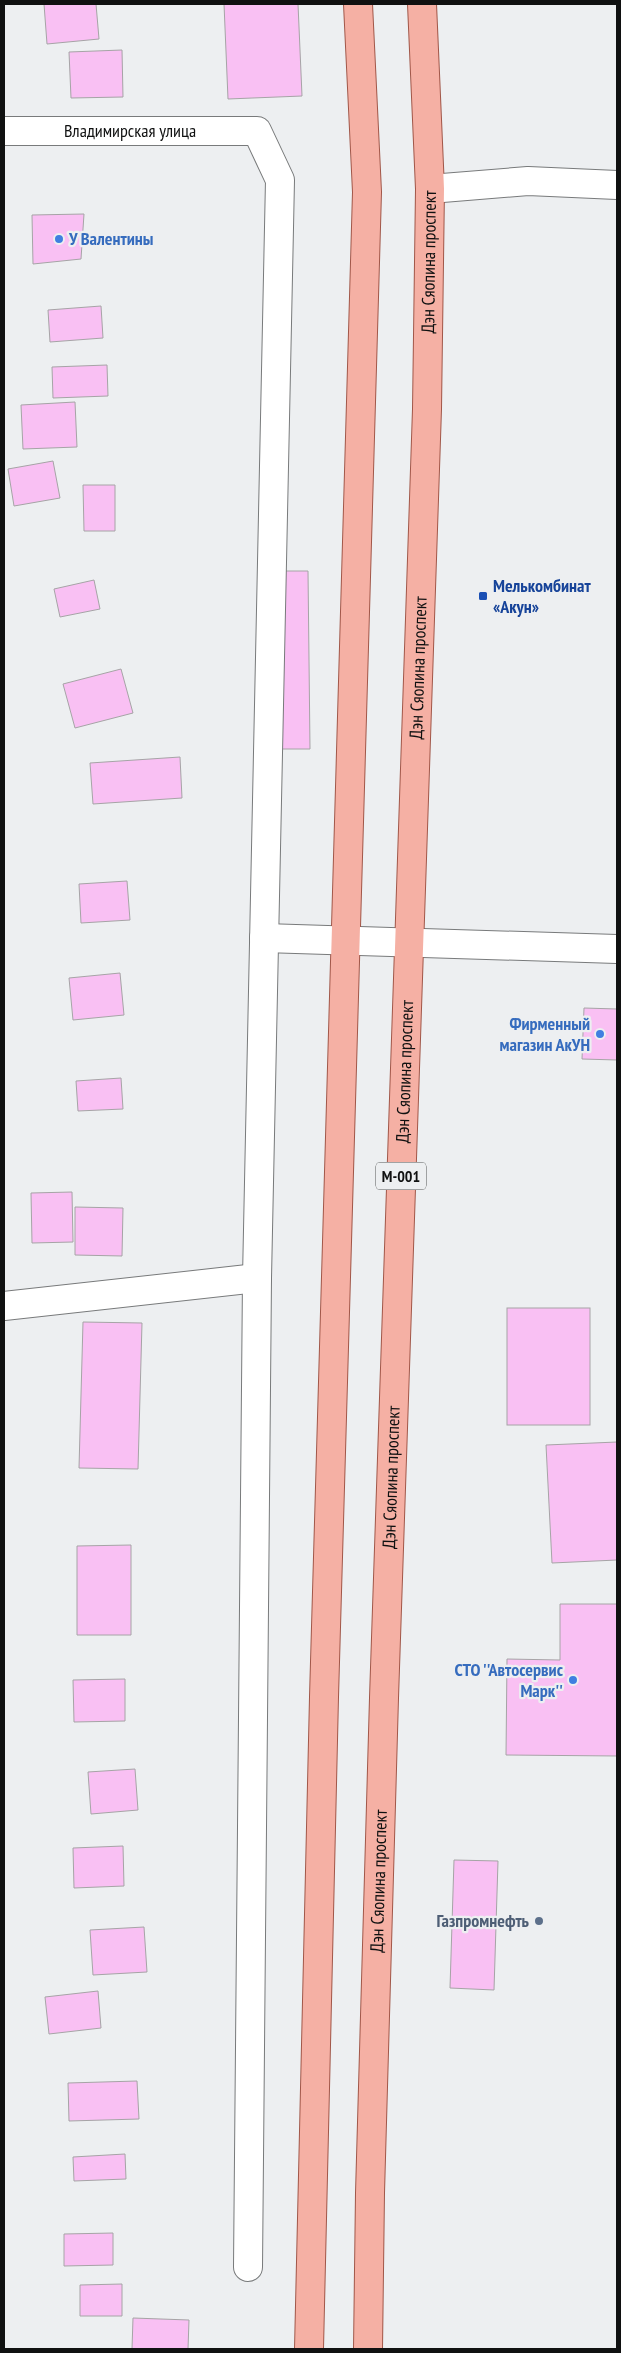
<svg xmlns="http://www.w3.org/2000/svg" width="621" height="2353" viewBox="0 0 621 2353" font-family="'PT Sans Narrow',sans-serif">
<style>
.building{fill:#f9c0f3;stroke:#a6a4a6}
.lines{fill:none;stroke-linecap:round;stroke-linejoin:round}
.minor-casing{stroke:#787a7b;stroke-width:30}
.major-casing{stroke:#a15749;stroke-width:30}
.minor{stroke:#fff;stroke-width:28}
.major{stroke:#f5b0a4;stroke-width:28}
.shop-dot{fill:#3f7fe0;stroke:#edeff1;stroke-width:2}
.transit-dot{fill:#1a4fb4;stroke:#edeff1;stroke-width:2}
.service-dot{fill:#5c6f8a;stroke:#edeff1;stroke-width:2}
.labels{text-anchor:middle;stroke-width:4.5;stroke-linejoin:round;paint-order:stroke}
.shield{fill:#edeff1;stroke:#525454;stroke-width:1}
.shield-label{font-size:16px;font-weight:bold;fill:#101111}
.street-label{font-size:18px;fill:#101111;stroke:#edeff1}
.shop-label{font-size:18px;font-weight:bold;fill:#366cbe;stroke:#edeff1;text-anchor:end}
.transit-label{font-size:18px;font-weight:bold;fill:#164399;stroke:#edeff1;text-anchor:start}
.service-label{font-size:18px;font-weight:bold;fill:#4e5e75;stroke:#edeff1;text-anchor:end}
</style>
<rect width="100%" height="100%" fill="#edeff1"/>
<g class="building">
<polygon points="44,4 96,4 99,39 47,44"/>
<polygon points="224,4 298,4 302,96 228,99"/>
<polygon points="122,50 123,97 71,98 69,52"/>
<polygon points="84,214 81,259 33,264 32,215"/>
<polygon points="101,306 103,338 50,342 48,310"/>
<polygon points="107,365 108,396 53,398 52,367"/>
<polygon points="75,402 77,447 23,449 21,405"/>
<polygon points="53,461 60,498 14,506 8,469"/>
<polygon points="83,485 115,485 115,531 84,531"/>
<polygon points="280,571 308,571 310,749 282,749"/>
<polygon points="94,580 100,609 60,617 54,589"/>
<polygon points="121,669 133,713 75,728 63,684"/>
<polygon points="180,757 182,798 93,804 90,763"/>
<polygon points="127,881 130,920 81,923 79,884"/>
<polygon points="120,973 124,1015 73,1020 69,978"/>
<polygon points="584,1008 617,1009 617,1060 582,1059"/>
<polygon points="121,1078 123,1109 78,1111 76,1081"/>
<polygon points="72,1192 73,1242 32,1243 31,1193"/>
<polygon points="75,1207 123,1208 122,1256 75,1255"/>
<rect x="507" y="1308" width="83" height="117"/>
<polygon points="83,1322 142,1323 138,1469 79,1468"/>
<polygon points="617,1442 617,1560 552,1563 546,1445"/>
<polygon points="131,1545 131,1635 77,1635 77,1546"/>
<polygon points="560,1604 617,1604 617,1756 506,1755 507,1659 560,1660"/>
<polygon points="125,1679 125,1721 74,1722 73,1680"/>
<polygon points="135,1769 138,1810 91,1814 88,1772"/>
<polygon points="123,1846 124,1886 74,1888 73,1848"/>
<polygon points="454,1860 498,1861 494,1990 450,1988"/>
<polygon points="144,1927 147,1972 93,1975 90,1930"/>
<polygon points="98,1991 101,2028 49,2034 45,1997"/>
<polygon points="137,2081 139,2119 69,2121 68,2083"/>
<polygon points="125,2154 126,2179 74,2181 73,2157"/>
<polygon points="113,2233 113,2265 64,2266 64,2234"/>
<polygon points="122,2284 122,2316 80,2316 80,2285"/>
<polygon points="133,2318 189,2320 188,2349 132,2349"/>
</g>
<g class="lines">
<g class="minor-casing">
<g id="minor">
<path id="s1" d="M4,131H257L280,180L257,1278L248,2267"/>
<polyline points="430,189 528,181 617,185"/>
<polyline points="264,938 617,949"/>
<polyline points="4,1306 257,1278"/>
</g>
</g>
<g class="major-casing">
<g id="major">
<polyline points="309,2349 324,1697 367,192 358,4"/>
<path id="s2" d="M368,2349L370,2193L384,1698L427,409L430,189L422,4"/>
</g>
</g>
<use href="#minor" class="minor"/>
<use href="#major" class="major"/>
</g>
<g class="shop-dot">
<circle cx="59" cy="239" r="5"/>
<circle cx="600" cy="1034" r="5"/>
<circle cx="573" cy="1680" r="5"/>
</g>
<rect class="transit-dot" x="478" y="591" width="10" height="10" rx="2.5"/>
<circle class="service-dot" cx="539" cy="1921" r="5"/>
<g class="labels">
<rect class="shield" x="376" y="1162.5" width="50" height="27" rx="4"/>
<g class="shield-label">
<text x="401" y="1182">M-001</text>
</g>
<g class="street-label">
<text dy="6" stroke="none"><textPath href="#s1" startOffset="126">Владимирская улица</textPath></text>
<text dy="6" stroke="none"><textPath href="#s2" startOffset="2088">Дэн Сяопина проспект</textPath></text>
<text dy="6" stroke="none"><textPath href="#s2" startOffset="1682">Дэн Сяопина проспект</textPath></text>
<text dy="6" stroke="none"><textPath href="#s2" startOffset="1278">Дэн Сяопина проспект</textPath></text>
<text dy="6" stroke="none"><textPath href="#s2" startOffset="872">Дэн Сяопина проспект</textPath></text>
<text dy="6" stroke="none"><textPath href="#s2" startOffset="468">Дэн Сяопина проспект</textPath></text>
</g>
<g class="shop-label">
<text x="69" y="245" text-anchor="start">У Валентины</text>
<text x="590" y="1030">Фирменный<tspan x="590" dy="21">магазин АкУН</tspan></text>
<text x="563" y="1676">СТО ''Автосервис<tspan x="563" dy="21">Марк''</tspan></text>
</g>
<g class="transit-label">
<text x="493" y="592">Мелькомбинат<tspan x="493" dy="21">«Акун»</tspan></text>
</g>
<g class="service-label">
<text x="529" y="1927">Газпромнефть</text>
</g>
</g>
<rect width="621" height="2353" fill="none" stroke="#101111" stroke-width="10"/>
</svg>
